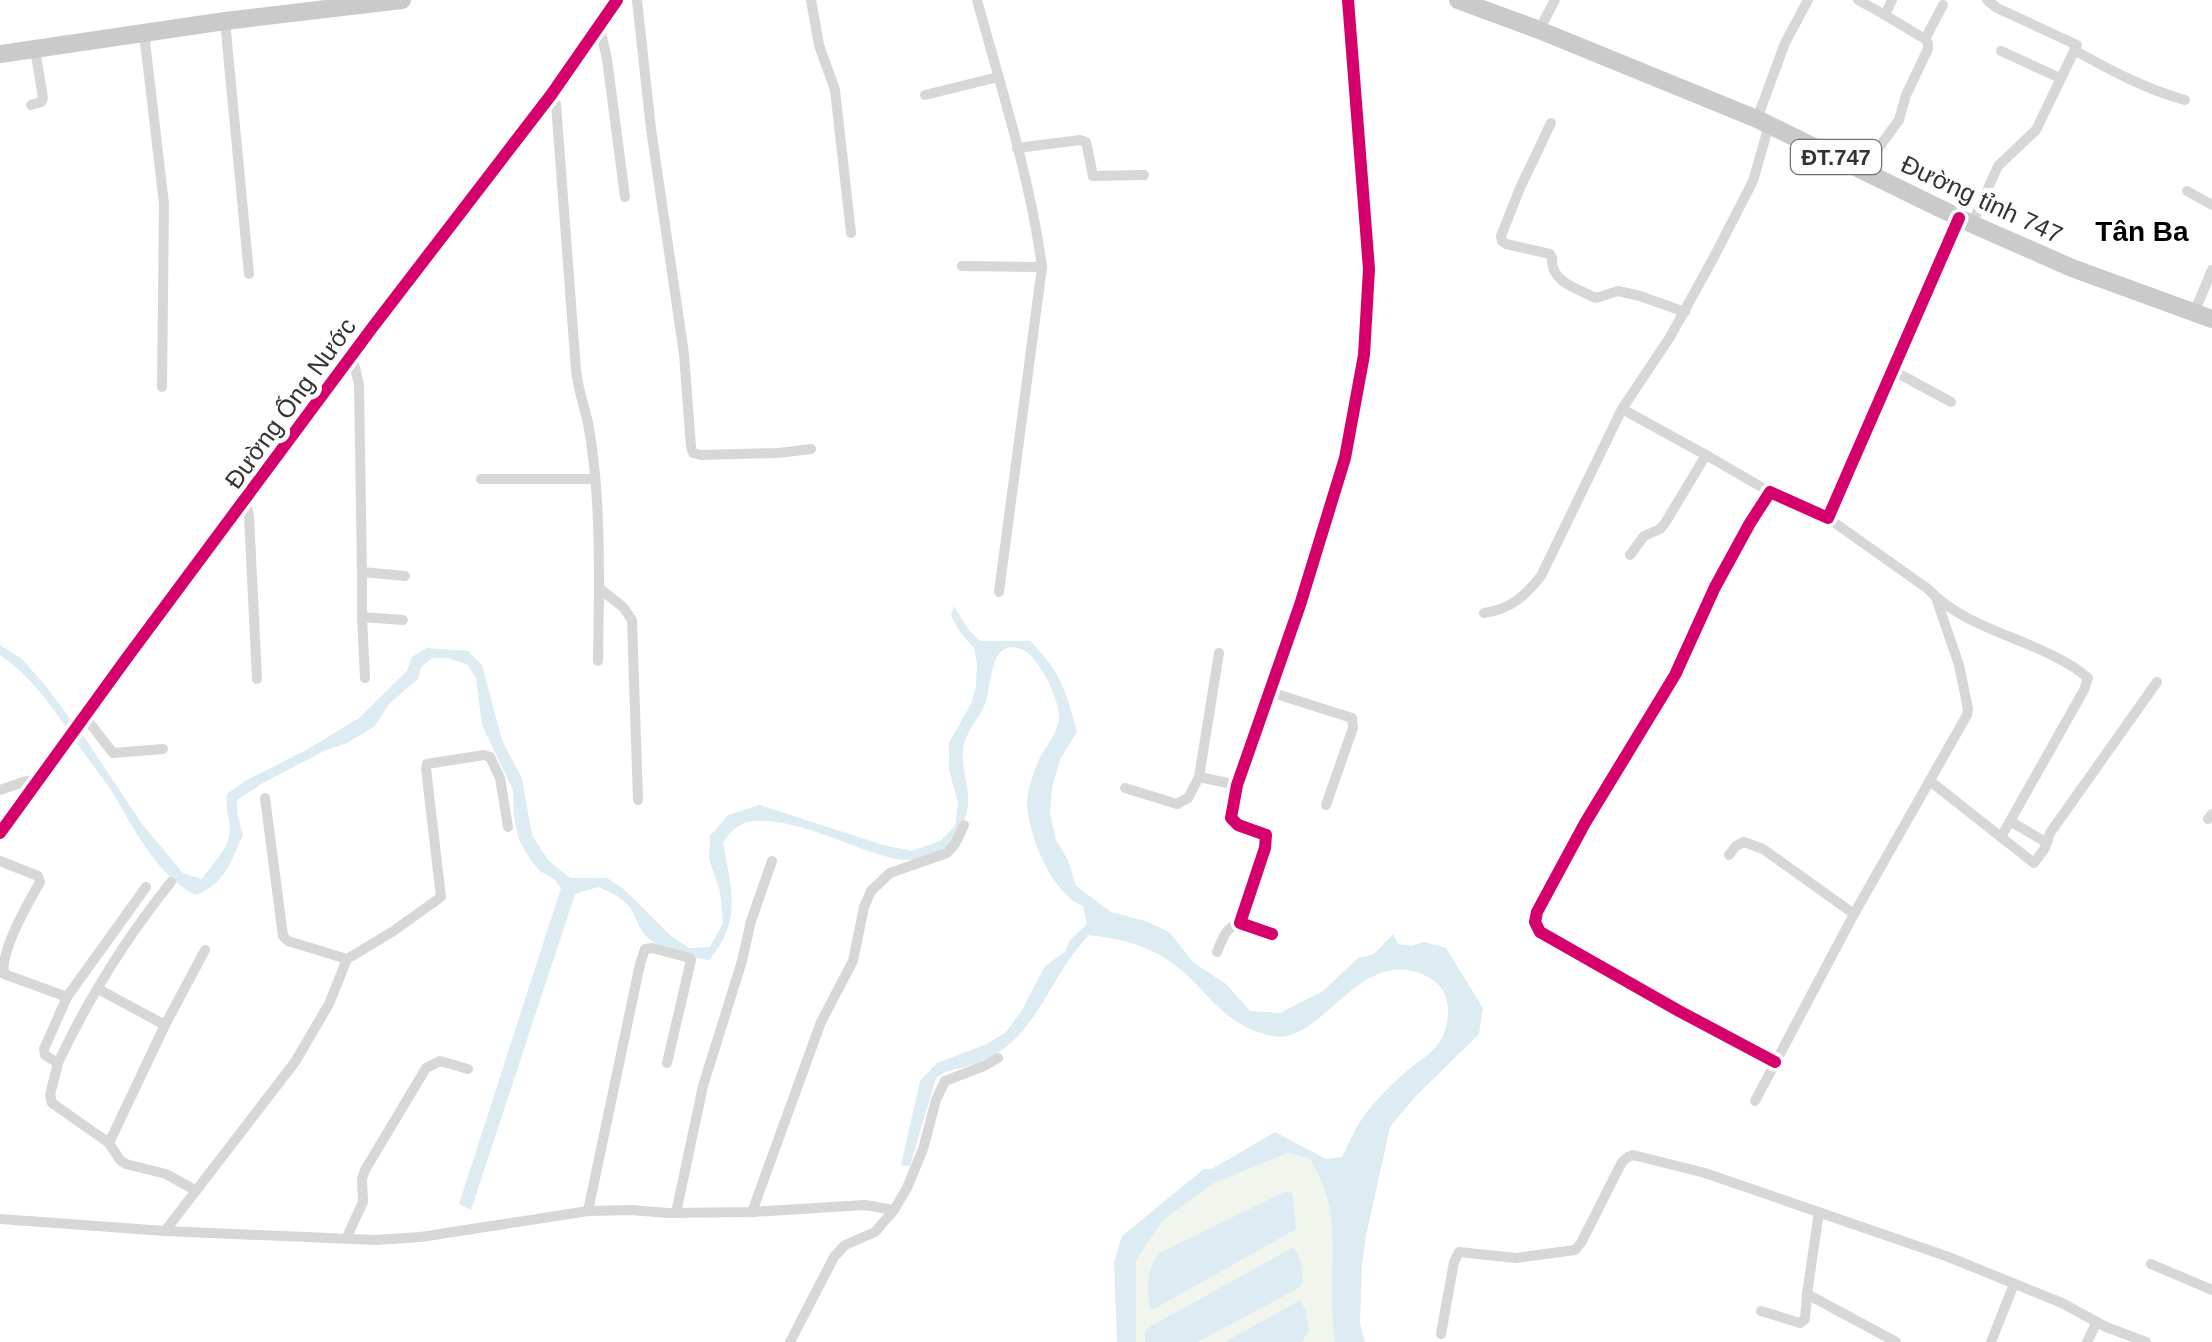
<svg xmlns="http://www.w3.org/2000/svg" width="2212" height="1342" viewBox="0 0 2212 1342" font-family="Arial,sans-serif">
<style>
.green{fill:#f1f5ed}
.water{fill:#ddebf3}
.lines{fill:none;stroke-linecap:round;stroke-linejoin:round}
.minor{stroke:#d7d7d7;stroke-width:10}
.primary{stroke:#cacaca;stroke-width:18}
.cycleway-casing{stroke:#fff;stroke-width:19}
.cycleway{stroke:#d6006c;stroke-width:12}
.labels{text-anchor:middle;stroke-width:10;stroke-linejoin:round;paint-order:stroke}
.shield{fill:#fff;stroke:#707070;stroke-width:2.5}
.shield-label{font-size:22px;font-weight:bold;fill:#333}
.street-label{font-size:25px;fill:#333;stroke:#fff}
.neighbourhood-label{font-size:28px;font-weight:bold;fill:#000;stroke:#fff}
</style>
<rect width="100%" height="100%" fill="#fff"/>
<path class="green" d="M1288,1153L1310,1159C1320,1177 1329,1196 1331,1217C1335,1259 1328,1300 1335,1342H1136V1260L1163,1220L1212,1184Z"/>
<g class="water">
<path d="M954,606L968,629L980,641H1030C1059,669 1067,693 1077,732L1060,759L1052,788L1050,812L1056,840L1068,860L1076,886L1111,912L1145,921L1169,932L1194,963L1226,984L1250,1011L1280,1013L1323,991L1358,958L1374,954L1393,934L1398,944L1411,946L1424,942L1446,948L1483,1008L1479,1034L1414,1098L1390,1127L1366,1236L1362,1265L1360,1323L1365,1342H1335C1328,1300 1335,1259 1331,1217C1329,1196 1320,1177 1310,1159L1288,1153L1212,1184L1163,1220L1136,1260V1342H1117L1114,1262L1122,1236L1204,1169H1212L1275,1132L1326,1159L1342,1157C1349,1143 1355,1128 1364,1116C1374,1102 1388,1088 1400,1077C1424,1055 1446,1050 1448,1013C1449,996 1441,983 1426,976C1360,943 1321,1047 1272,1036C1218,1024 1208,987 1168,960C1141,943 1120,939 1089,935C1060,964 1046,1006 1018,1036C1003,1052 985,1061 965,1067C953,1070 946,1070 936,1078L910,1166L901,1165L920,1081L937,1063L987,1044L1006,1032L1022,1010L1045,966L1065,952L1070,940L1087,924L1083,906C1052,894 1029,836 1027,804C1027,792 1032,778 1036,767C1041,751 1057,737 1059,719C1061,702 1038,654 1021,649C988,638 993,685 985,704C980,717 968,729 964,744C959,764 970,785 968,805C962,845 932,867 892,858C854,849 782,811 745,823C735,827 728,834 723,843C731,888 743,920 709,960C691,958 662,951 648,938C639,930 637,919 631,909C624,898 610,892 598,887L575,894L471,1210L459,1204L561,888L554,879L540,871L530,859L519,840L514,817L513,790L482,725L476,678L468,665L448,658H432L421,667L418,679L389,704L375,726L345,744L326,750L263,783L237,800V813L243,835C230,862 226,883 196,895C155,875 132,824 109,787C100,774 90,762 81,749C56,713 37,681 0,655V645L22,659L44,684L85,738L142,824L183,873L202,879C210,867 227,850 229,836C232,821 224,808 227,794L245,781L308,749L359,718L407,671L412,657L427,648L468,651L482,665L502,740L522,779L532,835L548,860L570,878H607L625,890L671,936L689,948L710,947L723,923L720,891L709,859L710,836L728,815L760,805L880,844L911,851L940,841L955,826L958,803L949,770V743L972,702L976,686L977,663L974,648L960,632L951,616Z"/>
<path d="M1284,1192L1292,1193L1296,1229L1156,1308L1150,1309C1147,1286 1145,1272 1160,1253Z"/>
<polygon points="1294,1247 1301,1263 1303,1283 1297,1289 1197,1342 1145,1342 1145,1331 1151,1326"/>
<polygon points="1300,1300 1306,1311 1309,1330 1302,1342 1225,1342"/>
</g>
<g class="lines">
<g class="minor">
<polyline points="637,0 651,129 684,354 691,447 693,453 701,455 778,453 811,449"/>
<polyline points="811,0 819,45 835,90 851,233"/>
<path d="M977,0C1001,88 1030,177 1042,267L999,592"/>
<polyline points="1858,0 1885,15"/>
<polyline points="225,21 249,274"/>
<polyline points="600,28 607,59 625,197"/>
<polyline points="1539,30 1555,0"/>
<polyline points="144,33 164,204 162,387"/>
<polyline points="1925,39 1943,5"/>
<path d="M2074,50C2110,70 2145,89 2185,100"/>
<polyline points="2001,51 2060,78"/>
<path d="M551,95L556,104L576,370C578,389 584,405 588,423C598,477 599,534 599,588L623,607L632,620L638,800"/>
<polyline points="925,95 998,77"/>
<polyline points="31,105 41,102 43,98 35,49"/>
<polyline points="1757,119 1785,43 1808,0"/>
<path d="M1551,123L1520,188L1501,236L1502,241L1506,244L1550,254L1552,258C1550,282 1578,289 1596,298L1618,291L1640,296L1685,312"/>
<polyline points="1017,148 1080,140 1086,142 1087,146 1093,176 1144,175"/>
<polyline points="1863,169 1899,120 1906,95 1928,49 1928,43 1925,39 1885,15 1892,0"/>
<polyline points="2187,191 2212,205"/>
<polyline points="1972,224 1998,166 2036,130 2077,45 1997,8 1987,0"/>
<polyline points="962,266 1042,267"/>
<polyline points="2194,313 2212,270"/>
<polyline points="352,355 359,385 362,572 405,576"/>
<polyline points="1892,370 1951,402"/>
<polyline points="1622,409 1706,455"/>
<polyline points="481,479 594,479"/>
<polyline points="245,500 249,516 257,679"/>
<path d="M1828,518L1928,589C1969,633 2042,639 2088,678L2084,690L2001,837"/>
<polyline points="1630,555 1644,536 1660,529 1665,523 1706,455 1770,492"/>
<polyline points="362,572 362,617 403,620"/>
<path d="M1484,613C1511,609 1525,596 1541,576L1622,409L1670,337L1715,255L1753,181L1769,125"/>
<polyline points="362,617 365,678"/>
<polyline points="598,661 599,588"/>
<polyline points="1270,692 1352,718 1353,728 1326,805"/>
<polyline points="85,717 113,753 163,749"/>
<polyline points="1199,777 1219,653"/>
<polyline points="1930,781 2034,863 2045,848 2050,833 2157,682"/>
<polyline points="1125,788 1177,804 1188,798 1199,777 1237,785"/>
<polyline points="0,790 23,782 39,779"/>
<polyline points="265,798 283,936 288,941 347,959"/>
<polyline points="2208,819 2212,814"/>
<polyline points="2010,821 2047,843"/>
<polyline points="0,833 126,659 372,328 551,95 617,0"/>
<polyline points="1729,855 1736,846 1744,842 1763,849 1854,914"/>
<path d="M0,861L38,876L40,882C28,903 0,951 4,974L67,997L146,887"/>
<polyline points="1272,934 1240,923 1265,848 1266,835 1238,825 1231,818 1237,785 1300,605 1345,458 1364,355 1369,269 1348,0"/>
<path d="M1217,952C1223,938 1225,928 1240,923"/>
<path d="M67,997L44,1049L45,1055L58,1063C88,999 127,937 171,882"/>
<polyline points="165,1025 205,950"/>
<polyline points="1775,1062 1679,1011 1540,932 1535,922 1537,912 1585,823 1675,675 1715,587 1750,523 1770,492 1828,518 1959,218"/>
<polyline points="58,1063 50,1095 52,1103 109,1143 165,1025 98,989"/>
<polyline points="1755,1101 1854,914 1967,715 1968,709 1959,665 1936,598"/>
<polyline points="109,1143 120,1160 126,1164 166,1174 195,1190"/>
<polyline points="588,1211 640,964 645,949 652,948 690,958 691,960 667,1063"/>
<polyline points="752,1212 821,1022 853,961 864,907 871,891 890,873 947,853 955,844 964,825"/>
<polyline points="1819,1212 1807,1294 1896,1342"/>
<polyline points="676,1213 703,1086 742,961 751,921 772,861"/>
<polyline points="0,1219 165,1231 375,1240 421,1237 588,1211 631,1210 668,1213 752,1212 865,1205 894,1210"/>
<polyline points="165,1231 295,1062 329,1004 347,959 392,932 441,897 426,769 427,764 484,755 490,757 500,778 508,827"/>
<polyline points="347,1237 363,1202 362,1179 365,1170 426,1068 440,1061 468,1069"/>
<polyline points="2151,1264 2212,1290"/>
<polyline points="1761,1311 1800,1323 1805,1319 1807,1294"/>
<polyline points="1441,1334 1454,1262 1459,1252 1516,1258 1575,1250 1581,1243 1622,1162 1628,1157 1633,1155 1705,1173 1946,1256 2062,1303 2106,1327 2146,1342"/>
<polyline points="790,1342 834,1257 845,1245 875,1232 894,1210 907,1188 923,1149 936,1100 945,1081 984,1066 998,1058"/>
<polyline points="1991,1342 2014,1284"/>
<polyline points="2087,1342 2097,1322"/>
</g>
<g class="primary">
<polyline points="1458,0 1539,30 1757,119 1972,224 2072,268 2212,319"/>
<polyline points="0,54 225,21 402,0"/>
</g>
<g class="cycleway-casing">
<g id="cycleway">
<polyline points="0,833 126,659 372,328 551,95 617,0"/>
<polyline points="1272,934 1240,923 1265,848 1266,835 1238,825 1231,818 1237,785 1300,605 1345,458 1364,355 1369,269 1348,0"/>
<polyline points="1775,1062 1679,1011 1540,932 1535,922 1537,912 1585,823 1675,675 1715,587 1750,523 1770,492 1828,518 1959,218"/>
</g>
</g>
<use href="#cycleway" class="cycleway"/>
</g>
<g class="labels">
<rect class="shield" x="1791" y="140" width="90" height="34" rx="8"/>
<g class="shield-label">
<text x="1836" y="165">ĐT.747</text>
</g>
<g class="street-label">
<text transform="translate(1982 199) rotate(25)" y="9">Đường tỉnh 747</text>
<text transform="translate(290 403) rotate(-54)" y="9">Đường Ống Nước</text>
</g>
<g class="neighbourhood-label">
<text x="2142" y="241">Tân Ba</text>
</g>
</g>
</svg>
